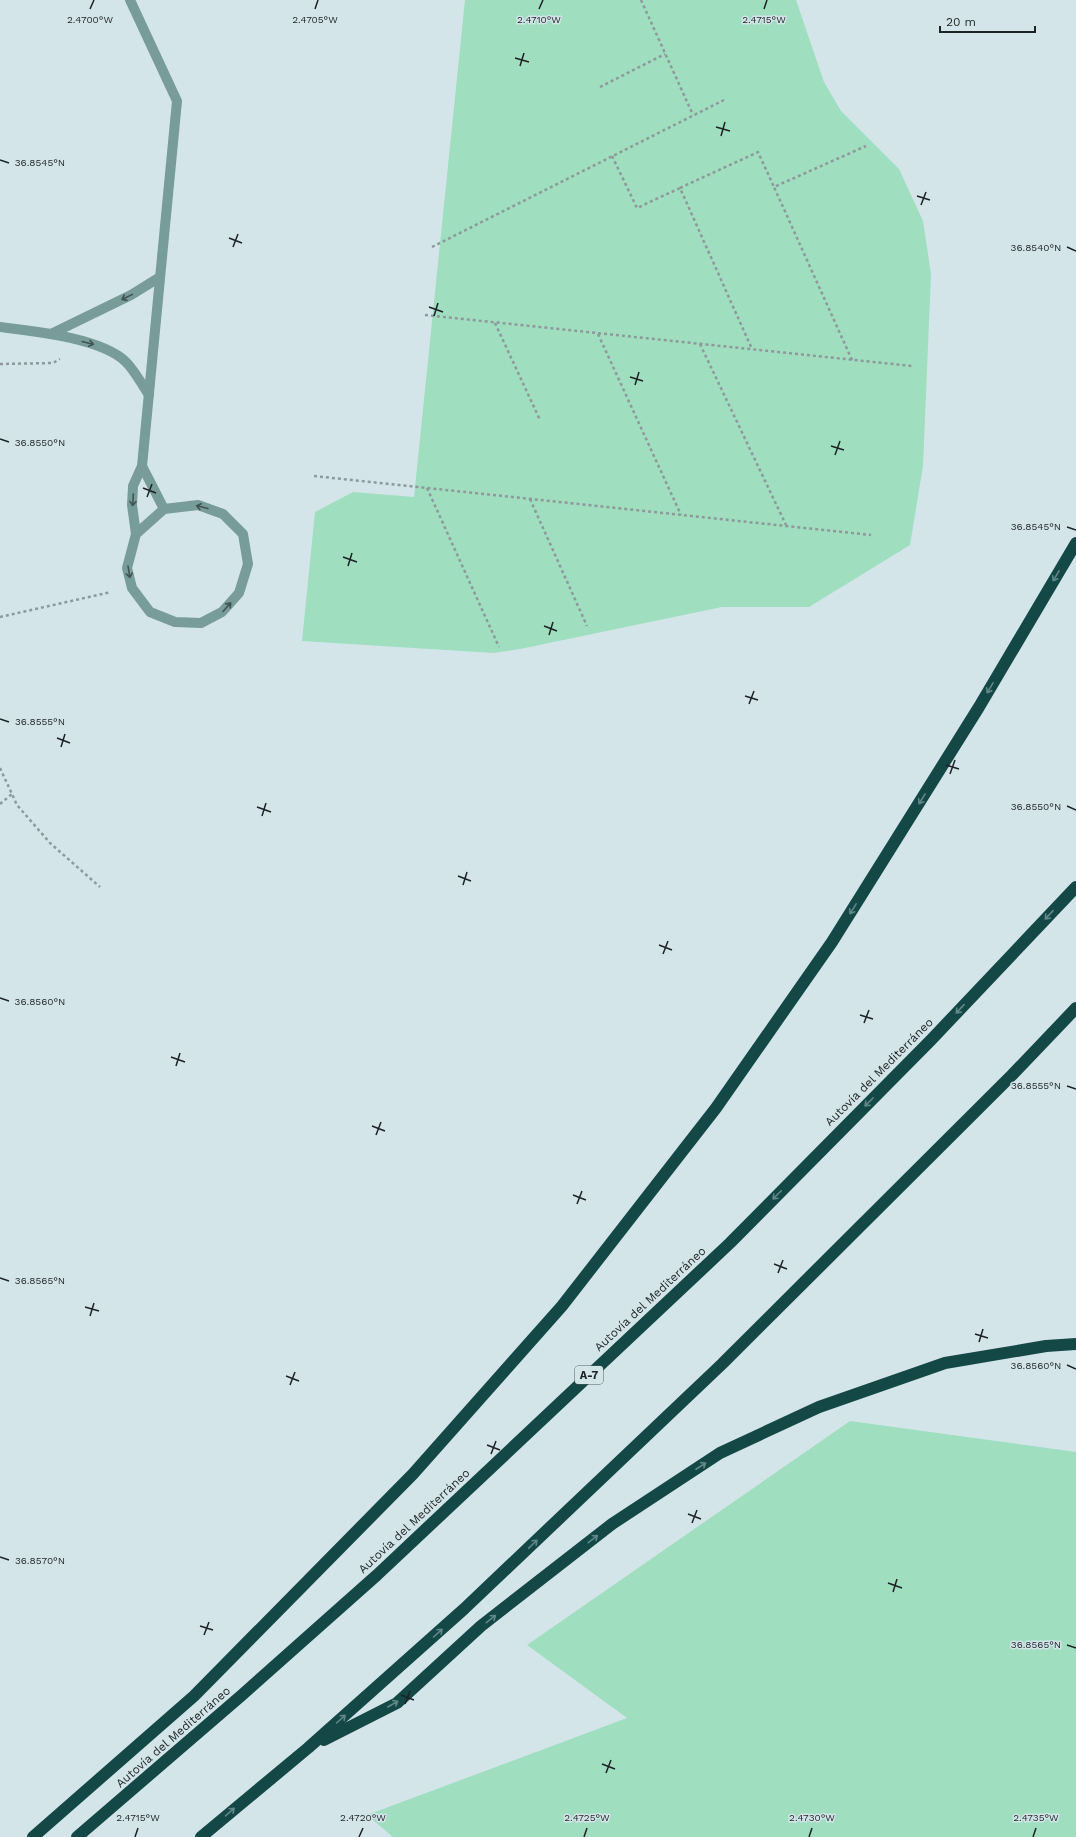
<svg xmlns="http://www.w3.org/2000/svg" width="1076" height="1837" viewBox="0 0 1076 1837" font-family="'Work Sans',sans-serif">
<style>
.green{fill:#9fdebf}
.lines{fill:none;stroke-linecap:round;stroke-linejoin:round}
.path{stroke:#8d999d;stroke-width:2.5;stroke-dasharray:3 3;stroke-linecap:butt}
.service{stroke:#789c9a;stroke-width:10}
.motorway{stroke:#144846;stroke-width:12}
.oneway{stroke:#415354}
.oneway2{stroke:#618788}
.ticks{fill:none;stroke:#1d2325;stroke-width:1.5}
.labels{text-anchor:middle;stroke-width:3;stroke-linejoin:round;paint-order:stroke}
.shield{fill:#d4e5ea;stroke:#545d60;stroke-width:1}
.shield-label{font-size:11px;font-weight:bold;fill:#1d2325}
.street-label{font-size:12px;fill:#1d2325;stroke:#d4e5ea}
.ticks-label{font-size:10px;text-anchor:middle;fill:#1d2325;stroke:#d4e5ea;stroke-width:3;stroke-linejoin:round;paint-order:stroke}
</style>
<rect width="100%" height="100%" fill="#d4e5ea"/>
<g class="green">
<polygon points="465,0 796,0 824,82 841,111 899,169 923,221 931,274 923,466 910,545 809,607 722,607 520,649 494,653 302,641 315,512 353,492 414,497"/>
<polygon points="850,1421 1076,1452 1076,1837 393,1837 367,1815 627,1718 527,1645"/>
</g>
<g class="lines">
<g class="path">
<polyline points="641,0 693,115"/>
<polyline points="600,87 665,54"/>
<polyline points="612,156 637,208 680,188 752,349"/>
<polyline points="680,188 758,152 774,187"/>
<polyline points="432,247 724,100"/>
<polyline points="425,315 912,366"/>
<polyline points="495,323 540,420"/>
<polyline points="598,334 681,515"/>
<polyline points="700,344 786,525"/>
<polyline points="852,360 774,187 866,146"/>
<polyline points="0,364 53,363 60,359"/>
<polyline points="314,476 871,535"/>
<polyline points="427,488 499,647"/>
<polyline points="530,499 587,626"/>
<polyline points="0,617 111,592"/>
<polyline points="0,768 17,805 50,843 100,887"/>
<polyline points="0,804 12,794"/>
</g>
<g class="service">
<polyline points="130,0 177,101 142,466 133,486 132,505 136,534 127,568 132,588 150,612 175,622 201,623 222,612 239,593 248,564 243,534 223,514 198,505 164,509 136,534"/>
<path d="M0,327C33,331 102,338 126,362C135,371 142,385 149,395"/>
<polyline points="51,334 131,295 160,277"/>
<polyline points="142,466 164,509"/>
</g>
<g class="motorway">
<polyline points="324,1740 397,1703 481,1626 612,1524 720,1453 819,1407 945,1363 1046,1346 1076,1344"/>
<polyline points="33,1837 194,1696 413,1474 562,1306 716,1108 832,942 979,707 1076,543"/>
<polyline points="77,1837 242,1695 377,1575 730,1243 931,1040 1076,887"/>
<polyline points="201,1837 308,1748 464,1609 722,1364 1012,1075 1076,1008"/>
</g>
</g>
<defs><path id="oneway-shaft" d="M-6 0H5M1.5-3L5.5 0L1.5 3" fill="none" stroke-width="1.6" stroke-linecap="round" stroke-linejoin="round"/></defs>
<g class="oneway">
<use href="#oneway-shaft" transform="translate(127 297) rotate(154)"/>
<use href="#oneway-shaft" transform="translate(88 343) rotate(14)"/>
<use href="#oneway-shaft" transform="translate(133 500) rotate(93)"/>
<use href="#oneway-shaft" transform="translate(202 507) rotate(-166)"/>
<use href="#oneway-shaft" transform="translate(129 572) rotate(81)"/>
<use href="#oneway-shaft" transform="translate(227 607) rotate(-48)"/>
</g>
<g class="oneway2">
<use href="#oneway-shaft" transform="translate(1056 576) rotate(120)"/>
<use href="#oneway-shaft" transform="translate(990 688) rotate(120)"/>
<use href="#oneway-shaft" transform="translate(922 799) rotate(122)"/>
<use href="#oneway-shaft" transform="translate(853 909) rotate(122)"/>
<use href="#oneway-shaft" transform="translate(1049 915) rotate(133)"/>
<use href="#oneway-shaft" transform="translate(960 1009) rotate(133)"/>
<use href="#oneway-shaft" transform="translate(869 1102) rotate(135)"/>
<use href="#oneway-shaft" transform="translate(777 1195) rotate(135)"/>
<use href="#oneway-shaft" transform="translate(701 1466) rotate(-33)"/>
<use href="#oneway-shaft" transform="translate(593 1539) rotate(-38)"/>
<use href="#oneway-shaft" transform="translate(533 1544) rotate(-44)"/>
<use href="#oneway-shaft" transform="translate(491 1619) rotate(-38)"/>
<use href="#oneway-shaft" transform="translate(438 1633) rotate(-42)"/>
<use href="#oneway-shaft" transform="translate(393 1704) rotate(-30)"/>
<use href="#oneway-shaft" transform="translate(341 1719) rotate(-42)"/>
<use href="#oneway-shaft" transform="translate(230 1812) rotate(-41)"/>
</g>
<path class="ticks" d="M90,9L94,0M315,9L318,0M539,9L543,0M764,9L767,0M515,58L529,62M520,66L524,53M716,127L730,131M721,136L725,122M0,160L9,163M917,196L930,200M921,205L926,192M229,238L242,243M233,247L238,234M1067,247L1076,251M429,307L443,312M434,316L438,303M630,377L643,381M635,385L639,372M0,439L9,442M831,446L844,450M835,455L840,441M143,488L156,493M147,497L152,484M1067,527L1076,530M343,557L357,562M348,566L352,553M544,626L557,631M549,635L553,622M745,696L758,700M749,704L754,691M0,719L9,722M57,738L70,743M61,747L65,734M946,765L959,769M950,774L955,760M1067,806L1076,810M257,807L271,812M262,816L266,803M458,876L471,881M463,885L467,872M659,945L672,950M663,954L668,941M0,998L9,1001M860,1015L873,1019M864,1023L869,1010M171,1057L185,1062M176,1066L180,1053M1067,1086L1076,1089M372,1126L385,1131M376,1135L381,1122M573,1195L586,1200M577,1204L582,1191M774,1264L787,1269M778,1273L783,1260M0,1278L9,1281M85,1307L99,1311M90,1316L94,1303M975,1334L988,1338M979,1342L983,1329M1067,1365L1076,1369M286,1376L299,1381M290,1385L295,1372M487,1445L500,1450M491,1454L496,1441M688,1514L701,1519M692,1523L697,1510M0,1557L9,1560M888,1583L902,1588M893,1592L897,1579M200,1626L213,1630M204,1635L209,1622M1067,1645L1076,1648M401,1695L414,1700M405,1704L410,1691M602,1764L615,1769M606,1773L611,1760M135,1837L138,1828M359,1837L363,1828M584,1837L587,1828M809,1837L812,1828M1033,1837L1036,1828"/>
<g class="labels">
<rect class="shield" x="575" y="1366" width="28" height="18" rx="3"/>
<g class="shield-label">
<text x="589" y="1379">A-7</text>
</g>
<g class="street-label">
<text transform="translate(879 1072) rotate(-45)" y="4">Autovía del Mediterráneo</text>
<text transform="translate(650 1299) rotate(-43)" y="4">Autovía del Mediterráneo</text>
<text transform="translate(414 1521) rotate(-43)" y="4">Autovía del Mediterráneo</text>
<text transform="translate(173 1737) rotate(-41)" y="4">Autovía del Mediterráneo</text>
</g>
</g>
<g class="ticks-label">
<text x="539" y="23">2.4710°W</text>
<text x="764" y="23">2.4715°W</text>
<text x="90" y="23">2.4700°W</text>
<text x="315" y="23">2.4705°W</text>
<text x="40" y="166">36.8545°N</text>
<text x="1036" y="251">36.8540°N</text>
<text x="40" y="446">36.8550°N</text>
<text x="1036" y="530">36.8545°N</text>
<text x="40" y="725">36.8555°N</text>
<text x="1036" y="810">36.8550°N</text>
<text x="40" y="1005">36.8560°N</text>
<text x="1036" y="1089">36.8555°N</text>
<text x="40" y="1284">36.8565°N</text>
<text x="1036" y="1369">36.8560°N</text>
<text x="40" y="1564">36.8570°N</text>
<text x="1036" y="1648">36.8565°N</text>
<text x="138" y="1821">2.4715°W</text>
<text x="363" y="1821">2.4720°W</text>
<text x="587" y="1821">2.4725°W</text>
<text x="812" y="1821">2.4730°W</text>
<text x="1036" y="1821">2.4735°W</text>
</g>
<path d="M940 26v6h95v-6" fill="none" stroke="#1d2325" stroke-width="2"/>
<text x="946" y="26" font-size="12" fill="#1d2325" stroke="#d4e5ea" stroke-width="3" paint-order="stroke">20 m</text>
</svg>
